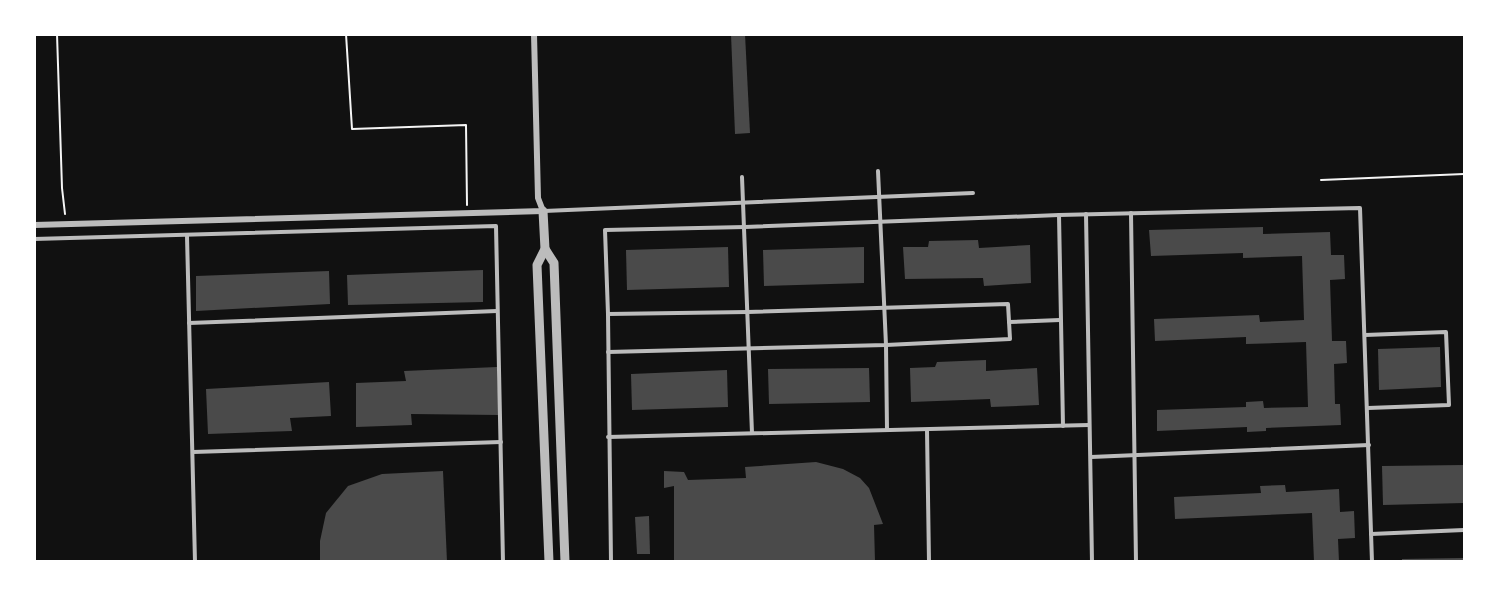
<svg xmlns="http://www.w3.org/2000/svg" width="1499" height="596" viewBox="0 0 1499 596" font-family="Jost,sans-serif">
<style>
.building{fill:#4a4a4a}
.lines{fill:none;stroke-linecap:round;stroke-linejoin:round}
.path{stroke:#f5f5f5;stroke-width:2}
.service{stroke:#bcbcbc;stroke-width:4}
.minor{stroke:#bcbcbc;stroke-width:6}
.tertiary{stroke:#bcbcbc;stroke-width:9}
</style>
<rect width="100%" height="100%" fill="#111"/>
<g class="building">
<polygon points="731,34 745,34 750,133 735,134"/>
<polygon points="1263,227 1263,234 1330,232 1331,255 1344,255 1345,279 1330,280 1332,341 1346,341 1347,363 1334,364 1335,404 1340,404 1341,425 1266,428 1266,431 1247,432 1247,427 1157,431 1157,410 1246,407 1246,402 1263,401 1264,408 1308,407 1306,342 1246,344 1246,337 1155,341 1154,319 1259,315 1260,322 1304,320 1302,256 1243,258 1243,253 1151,256 1149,230"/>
<polygon points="978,240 979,248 1030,245 1031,283 984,286 983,278 905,279 903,247 928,247 929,241"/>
<polygon points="728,247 729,287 627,290 626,250"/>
<polygon points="864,247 864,283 764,286 763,250"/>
<polygon points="483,270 483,302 348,305 347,275"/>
<polygon points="329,271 330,304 196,311 196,276"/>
<polygon points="1440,347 1441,387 1379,390 1378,349"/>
<polygon points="986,360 986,371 1037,368 1039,405 991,407 990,399 911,402 910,368 935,367 937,362"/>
<polygon points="497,367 499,415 411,414 412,425 356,427 356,383 406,381 404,371"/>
<polygon points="869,368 870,402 769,404 768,369"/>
<polygon points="727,370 728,407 632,410 631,374"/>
<polygon points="329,382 331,416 290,418 292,431 208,434 206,389"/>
<polygon points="816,462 843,469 860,478 869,488 883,524 874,525 875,562 674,562 674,486 664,488 664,471 684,472 688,480 746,478 745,467"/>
<polygon points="1464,465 1464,503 1383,505 1382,466"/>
<polygon points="443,471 447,562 320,562 320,541 326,513 348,486 382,474"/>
<polygon points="1285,485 1286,492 1339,489 1340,512 1354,511 1355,538 1338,539 1339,562 1314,562 1312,513 1175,519 1174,497 1261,493 1260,486"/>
<polygon points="649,516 650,554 637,554 635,517"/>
<polygon points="1464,558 1464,562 1402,562 1402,559"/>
</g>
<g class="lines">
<g class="path">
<polyline points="57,34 62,188 65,214"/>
<polyline points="346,34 352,129 466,125 467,205"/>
<polyline points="1321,180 1464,174"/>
</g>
<g class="service">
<polyline points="878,171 886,345 887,430"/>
<polyline points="742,177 752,433"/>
<polyline points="544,211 973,193"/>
<polyline points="1131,213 1136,562"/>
<polyline points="1086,214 1092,562"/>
<polyline points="1059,215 1063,426"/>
<polyline points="187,236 195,562"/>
<polyline points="34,239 496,226 503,562"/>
<polyline points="1009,322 1060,320"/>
<polyline points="189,323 497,311"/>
<polyline points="1365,335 1446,332 1449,405 1368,408"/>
<polyline points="608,352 886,345 1010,339 1008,304 748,312 608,314"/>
<polyline points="927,430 929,562"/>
<polyline points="608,437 1089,425"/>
<polyline points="193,452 501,442"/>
<polyline points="1091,457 1369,445"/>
<polyline points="1371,534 1464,530"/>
<polyline points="611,562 608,314 605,230 745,227 1059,215 1360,208 1372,562"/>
</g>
<polyline class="minor" points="34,225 543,211 538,198 534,34"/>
<g class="tertiary">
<polyline points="543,211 545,249 537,265 549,562"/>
<polyline points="545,249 554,263 565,562"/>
</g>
</g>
<rect width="1499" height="596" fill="none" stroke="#ffffff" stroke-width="72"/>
</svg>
